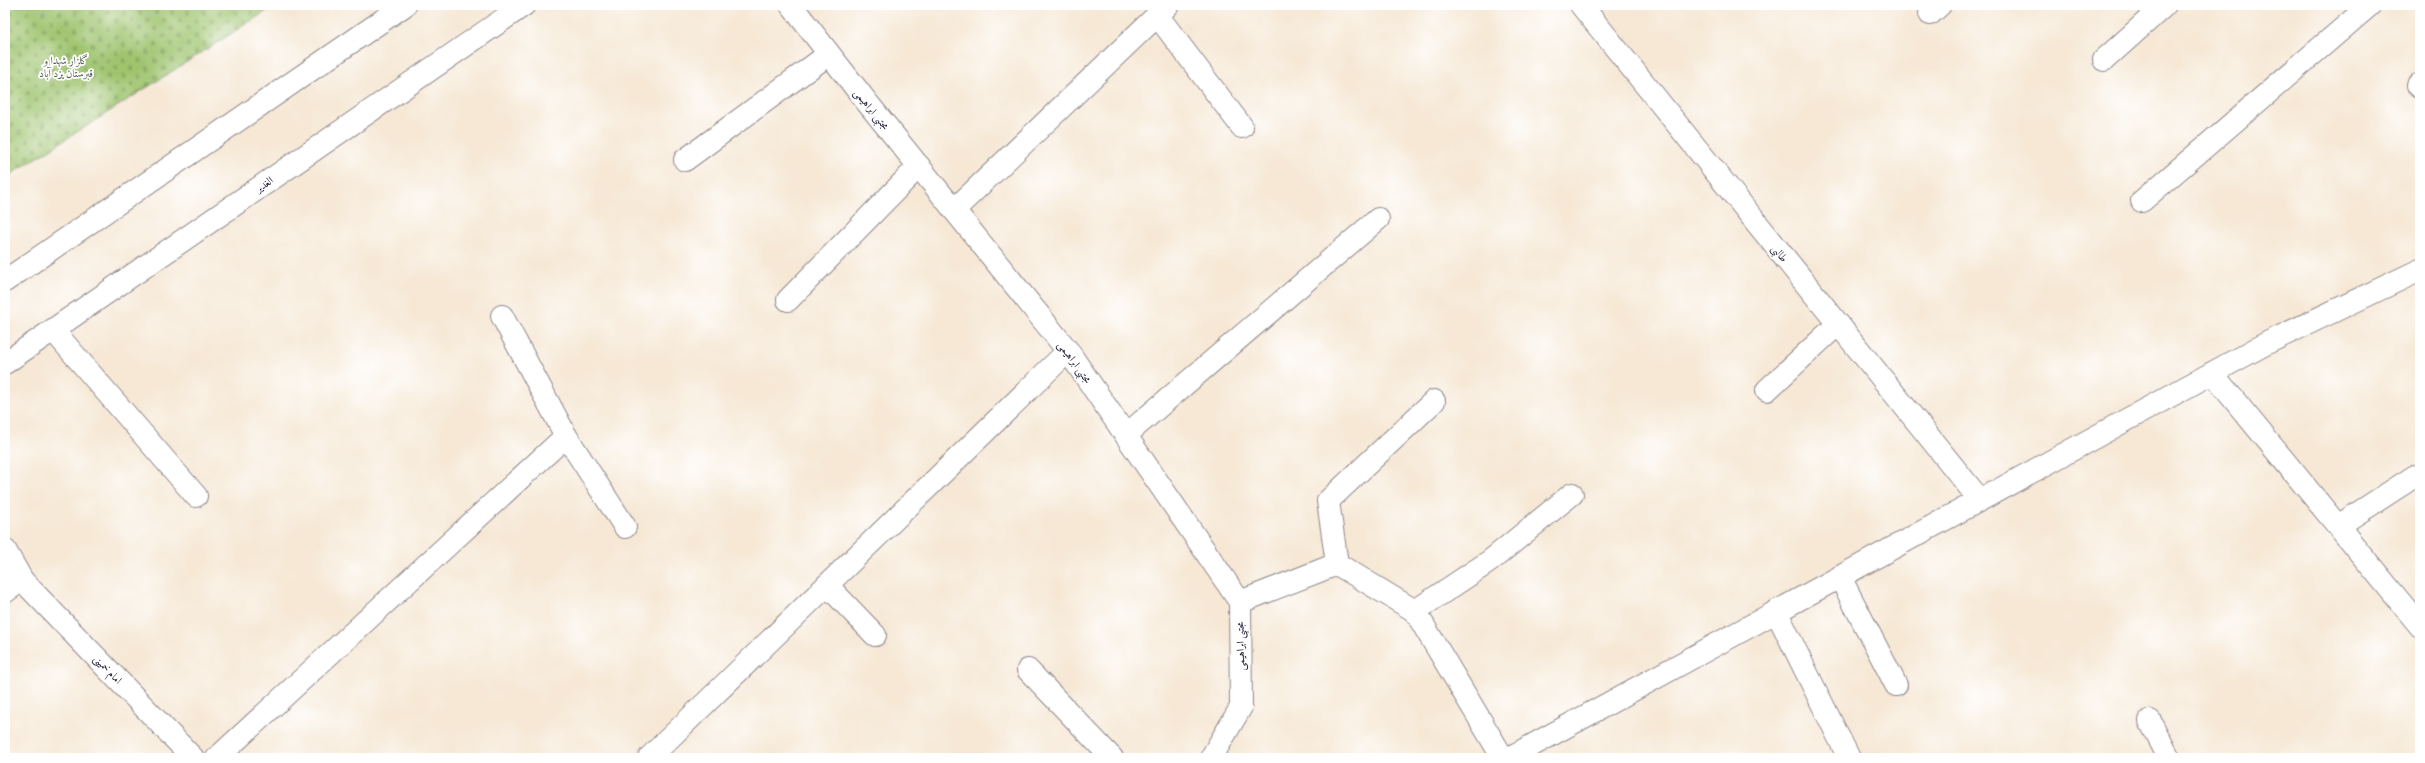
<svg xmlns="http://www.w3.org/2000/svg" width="2425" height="763" viewBox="0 0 2425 763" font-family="'IM FELL Great Primer',Amiri,serif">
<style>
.cemetery{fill:url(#cemetery-stones);stroke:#607354}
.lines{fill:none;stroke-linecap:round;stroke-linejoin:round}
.service-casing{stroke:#8c8588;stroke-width:24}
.minor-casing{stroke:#8c8588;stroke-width:24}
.tertiary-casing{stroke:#8c8588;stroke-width:24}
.primary-casing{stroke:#8c8588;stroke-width:24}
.service{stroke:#fff;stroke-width:22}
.minor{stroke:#fff;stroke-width:22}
.tertiary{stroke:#fff;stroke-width:22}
.primary{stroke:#fff;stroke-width:22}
.labels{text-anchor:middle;stroke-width:3.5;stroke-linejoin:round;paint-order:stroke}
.park-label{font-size:11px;fill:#4e5b4d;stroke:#fff}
.street-label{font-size:11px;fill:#22223b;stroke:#fff}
</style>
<defs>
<pattern id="cemetery-stones" width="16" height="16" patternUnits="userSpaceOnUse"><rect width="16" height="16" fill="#9fc46e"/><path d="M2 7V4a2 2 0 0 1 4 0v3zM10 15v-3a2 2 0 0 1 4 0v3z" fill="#89a860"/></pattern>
</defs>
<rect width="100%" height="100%" fill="#fff"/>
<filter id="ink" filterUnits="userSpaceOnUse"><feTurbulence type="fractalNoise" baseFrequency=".025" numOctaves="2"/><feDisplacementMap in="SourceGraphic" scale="8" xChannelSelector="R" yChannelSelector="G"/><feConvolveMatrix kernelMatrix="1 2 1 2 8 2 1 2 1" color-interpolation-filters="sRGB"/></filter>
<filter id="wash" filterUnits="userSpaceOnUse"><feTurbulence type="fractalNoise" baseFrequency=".012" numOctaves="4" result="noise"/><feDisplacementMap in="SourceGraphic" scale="16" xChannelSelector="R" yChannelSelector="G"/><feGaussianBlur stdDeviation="0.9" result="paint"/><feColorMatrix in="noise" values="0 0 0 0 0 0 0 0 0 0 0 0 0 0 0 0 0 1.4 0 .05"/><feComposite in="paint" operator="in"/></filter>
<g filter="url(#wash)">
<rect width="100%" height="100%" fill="#f6e8d5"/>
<polygon class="cemetery" points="5,5 276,5 5,178"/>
</g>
<g filter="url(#ink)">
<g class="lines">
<g class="service-casing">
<g id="service">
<polyline points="1930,14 1940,5"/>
<polyline points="1157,15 1242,127"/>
<polyline points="2104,60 2165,5"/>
<polyline points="2418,85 2420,87"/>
<polyline points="685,160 829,54"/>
<polyline points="2142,201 2370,5"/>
<polyline points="788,300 919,166"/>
<polyline points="502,316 566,436 625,527"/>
<polyline points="53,330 196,496"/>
<polyline points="1767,390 1838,324"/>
<polyline points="1126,435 1378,219"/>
<polyline points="2338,526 2415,476"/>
<polyline points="1337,564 1328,501 1434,401"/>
<polyline points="1840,577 1896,685"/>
<polyline points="827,585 875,635"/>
<polyline points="1415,611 1490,561 1572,494"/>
<polyline points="1776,611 1849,758"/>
<polyline points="1028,670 1112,758"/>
<polyline points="2150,721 2169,758"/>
<polyline points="217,758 566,436"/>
<polyline points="649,758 1068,351"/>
</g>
</g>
<g class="minor-casing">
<g id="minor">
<polyline points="791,5 866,101 1068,351 1240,602 1241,707 1211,758"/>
<polyline points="1581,5 1980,500"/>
<polyline points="954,210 1168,5"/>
<polyline points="2212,373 2420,626"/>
<polyline points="5,592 22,580"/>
<polyline points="1240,602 1337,564 1415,611 1503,758"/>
<polyline points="1509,758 2267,343 2420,270"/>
</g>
</g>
<g class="tertiary-casing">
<g id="tertiary">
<polyline points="5,550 22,580 5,570"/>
<polyline points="22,580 193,758"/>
</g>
</g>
<g class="primary-casing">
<g id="primary">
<polyline points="5,281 405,5"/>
<polyline points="5,363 524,5"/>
</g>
</g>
<use href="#service" class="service"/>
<use href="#minor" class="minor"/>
<use href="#tertiary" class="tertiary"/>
<use href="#primary" class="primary"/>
</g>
</g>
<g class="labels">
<g class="park-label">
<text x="66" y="64">گلزار شهدا و<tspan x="66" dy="13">قبرستان یزد آباد</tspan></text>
</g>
<g class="street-label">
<text transform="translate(872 109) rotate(51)" y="4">مجتبی ابراهیمی</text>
<text transform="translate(264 184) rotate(-35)" y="4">الغدیر</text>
<text transform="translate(1780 253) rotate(51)" y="4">طالبی</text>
<text transform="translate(1075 362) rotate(54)" y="4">مجتبی ابراهیمی</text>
<text transform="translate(1240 646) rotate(-91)" y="4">مجتبی ابراهیمی</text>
<text transform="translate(108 669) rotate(46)" y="4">امام خمینی</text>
</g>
</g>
<rect width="2425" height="763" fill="none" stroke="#fff" stroke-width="20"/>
</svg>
